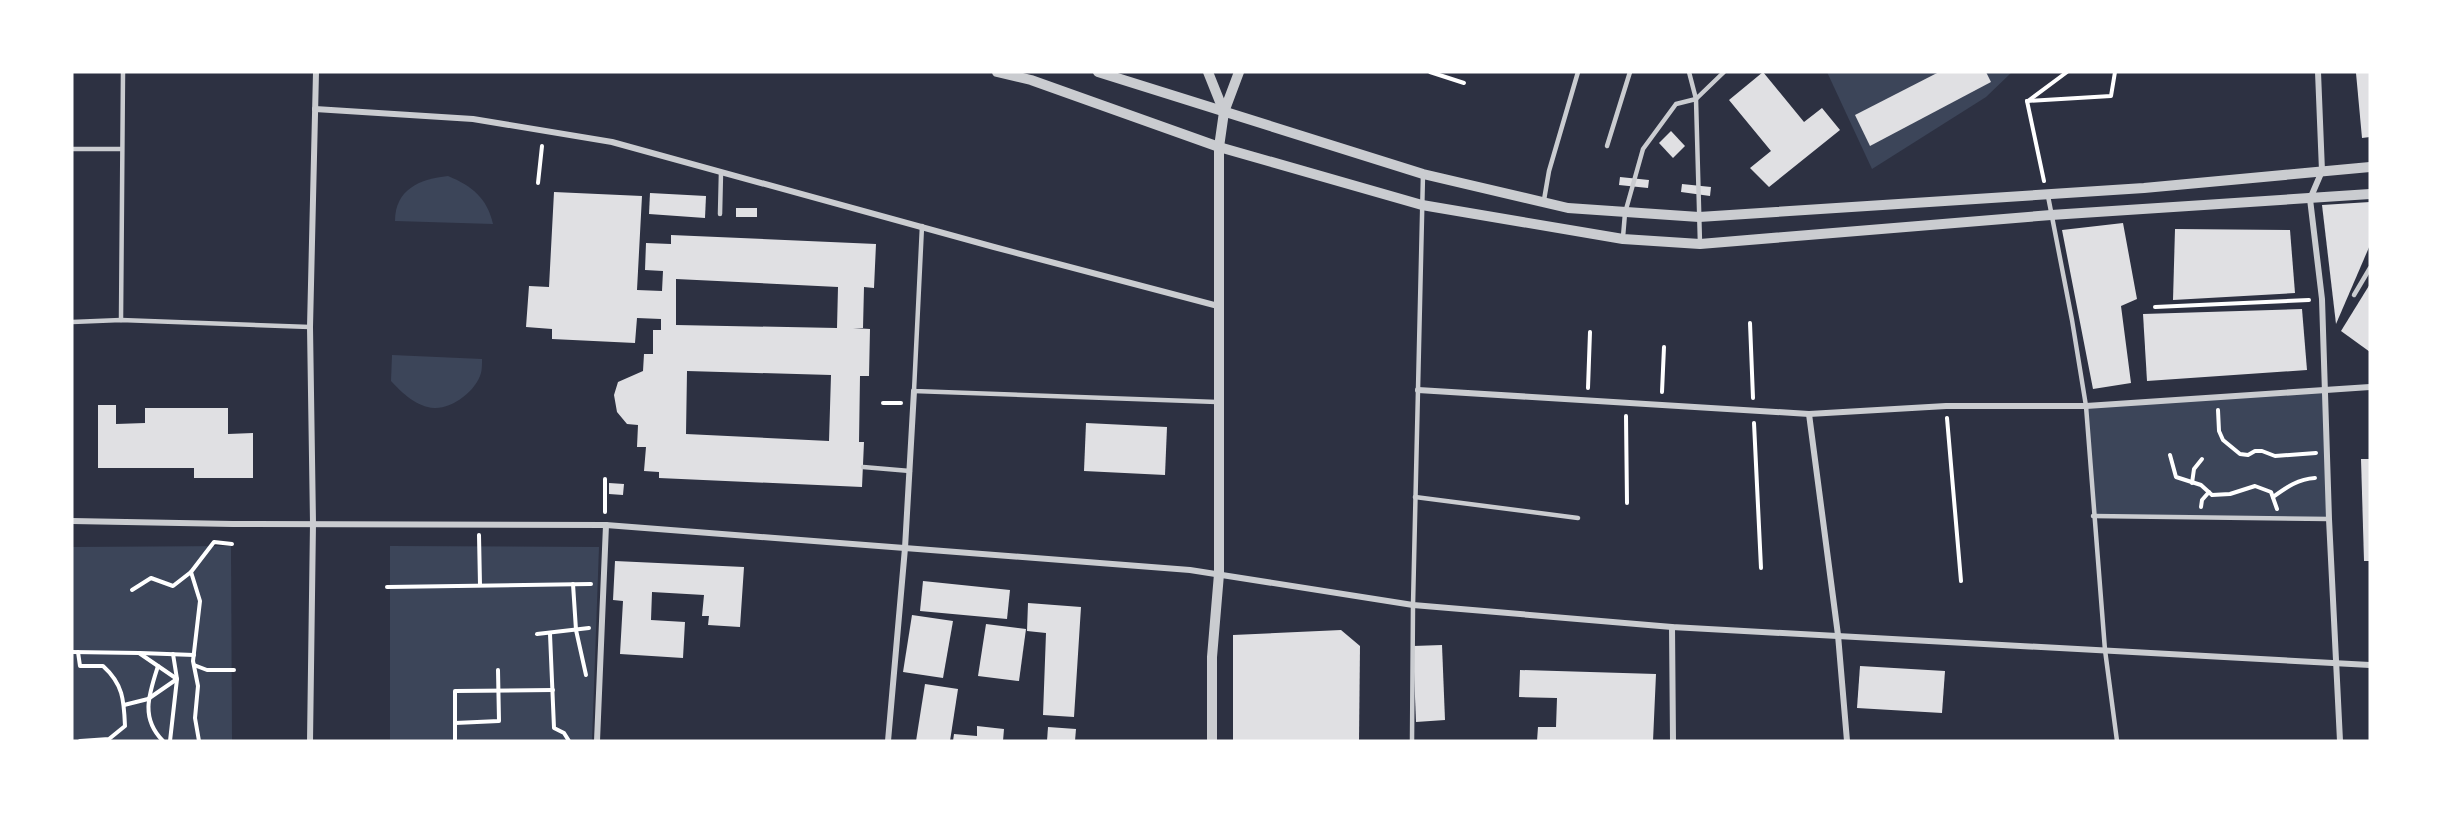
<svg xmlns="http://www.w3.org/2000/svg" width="2442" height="813" viewBox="0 0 2442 813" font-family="'Roboto Condensed',sans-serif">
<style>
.green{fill:#3c4559}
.building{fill:#e0e0e3;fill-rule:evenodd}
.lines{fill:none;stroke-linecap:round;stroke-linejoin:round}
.path{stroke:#fff;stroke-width:4}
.service{stroke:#caccd0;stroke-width:4.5}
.minor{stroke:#caccd0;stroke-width:6}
.tertiary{stroke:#caccd0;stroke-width:10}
</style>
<rect width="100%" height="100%" fill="#2d3142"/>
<g class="green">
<polygon points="1827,72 2012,72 1986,97 1872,169"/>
<path d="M448,176C472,186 487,198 493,224L395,221C395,189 420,179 448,176Z"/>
<path d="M392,355L482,359C482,364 482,369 481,373C476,391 452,409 434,408C417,407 402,393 391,381Z"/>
<polygon points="2324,391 2329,519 2093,516 2086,406"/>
<polygon points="231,546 232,741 72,741 72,547"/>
<polygon points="390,546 599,547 592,741 390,741"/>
</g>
<g class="building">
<polygon points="1763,72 1804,122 1822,108 1840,130 1769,187 1750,168 1771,151 1729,100"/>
<polygon points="1939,72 1986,72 1991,82 1870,146 1855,115"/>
<polygon points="2370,72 2370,137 2362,138 2356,73"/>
<polygon points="1671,131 1685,146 1673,158 1659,143"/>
<polygon points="1620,177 1649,180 1648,188 1619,185"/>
<polygon points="1682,184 1711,187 1710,196 1681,192"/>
<path d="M554,192L642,196L637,290L662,291L663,271L645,270L646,243L671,244V235L876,244L874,288L864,287L863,328H853L870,329L869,376H860L859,442H864L862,487L659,478V472L644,471L646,447H637L638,425L627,424L617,412L614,395L618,382L643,371L644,354H653V330H661V319L637,318L635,343L552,339V329L526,327L529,286L549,287ZM676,279L838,287L837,328L676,325ZM687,371L831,375L829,441L686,434Z"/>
<polygon points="650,193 706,196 705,218 649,214"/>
<polygon points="2370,202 2370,245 2336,324 2322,205"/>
<rect x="736" y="208" width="21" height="9"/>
<polygon points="2123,223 2137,299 2121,306 2131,383 2093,389 2062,230"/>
<polygon points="2175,229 2290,230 2295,293 2173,300"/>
<polygon points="2370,284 2370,352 2341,331"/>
<polygon points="2302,309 2307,370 2147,381 2143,314"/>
<polygon points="98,405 116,405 116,424 145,423 145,408 228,408 228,434 253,433 253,478 194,478 194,468 98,468"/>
<polygon points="1086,423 1167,427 1165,475 1084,471"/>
<polygon points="2361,459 2370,459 2370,561 2364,561"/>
<polygon points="609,483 624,484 623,495 609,494"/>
<polygon points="615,561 744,567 740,627 708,625 709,616 702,616 704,595 652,592 651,620 685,622 683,658 620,654 623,601 613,600"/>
<polygon points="923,581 1010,590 1007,619 920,611"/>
<polygon points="1028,603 1081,607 1074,717 1043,715 1046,633 1027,631"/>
<polygon points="912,615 953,621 943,678 903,672"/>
<polygon points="986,624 1026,629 1019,681 978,676"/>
<polygon points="1341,630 1360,646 1359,741 1233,741 1233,635"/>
<polygon points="1442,645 1445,720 1416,722 1413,646"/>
<polygon points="1860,666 1945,671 1942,713 1857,708"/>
<polygon points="1520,670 1656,674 1653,741 1537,741 1538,727 1556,727 1557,698 1519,697"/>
<polygon points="925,684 958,689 950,741 916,741"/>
<polygon points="977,726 1004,729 1003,741 953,741 954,734 977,736"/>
<polygon points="1048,727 1076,729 1075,741 1047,741"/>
</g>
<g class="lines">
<g class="path">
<polyline points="1430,72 1464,83"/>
<polyline points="2027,101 2111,96 2115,72"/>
<polyline points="2027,101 2044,181"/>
<polyline points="2028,101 2067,72"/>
<polyline points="538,183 542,146"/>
<polyline points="2155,307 2309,300"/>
<polyline points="1750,323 1753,398"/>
<polyline points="1588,388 1590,332"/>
<polyline points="1662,392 1664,347"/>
<polyline points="883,403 901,403"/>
<polyline points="2218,410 2219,431 2223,440 2240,454 2248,455 2255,451 2262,451 2275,456 2316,453"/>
<polyline points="1626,416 1627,503"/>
<polyline points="1947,418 1961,581"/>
<polyline points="1754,423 1761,568"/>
<polyline points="2170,455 2176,477 2201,485 2212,495 2230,494 2255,486 2271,492 2277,509"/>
<polyline points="605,479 605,512"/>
<polyline points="2192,483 2194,469 2202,459"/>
<path d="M2273,497C2287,487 2298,479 2315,478"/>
<polyline points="2201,507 2202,500 2209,492"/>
<polyline points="479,535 480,585"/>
<polyline points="573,584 576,630 586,675"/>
<polyline points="387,587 591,584"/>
<polyline points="132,590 151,578 173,586 191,572"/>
<polyline points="537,634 589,628"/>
<polyline points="550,634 554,728 564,733 569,741"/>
<polyline points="72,652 139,653 177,679 170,741"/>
<path d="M78,652L80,666H103C123,684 124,700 125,726L109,739L80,741"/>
<polyline points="140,653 194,655"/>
<polyline points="194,665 207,670 234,670"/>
<path d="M158,666C149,694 140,718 163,741"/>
<polyline points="124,705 148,699 177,679 173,654"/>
<polyline points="455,723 499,721 498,670"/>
<polyline points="199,741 195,718 198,686 193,661 200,601 191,572 214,542 232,544"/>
<polyline points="455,741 455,691 553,690"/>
</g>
<g class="service">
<polyline points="1689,72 1696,99 1724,72"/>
<polyline points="1607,146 1630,72"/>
<polyline points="72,149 121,149"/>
<polyline points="2048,196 2072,320 2086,406 2105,650 2117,741"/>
<polyline points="1544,200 1549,171 1578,72"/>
<polyline points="720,214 721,172"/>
<polyline points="922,226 914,391 1217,402"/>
<polyline points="1623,237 1625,213 1643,149 1676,104 1696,99 1700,244"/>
<polyline points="2354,295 2370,268"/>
<polyline points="121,320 123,72"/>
<polyline points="72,322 121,320 310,327"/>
<polyline points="863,467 910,471"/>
<polyline points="1415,497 1578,518"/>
<polyline points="2093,516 2329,519"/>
<polyline points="1412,741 1413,605 1423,174"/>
</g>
<g class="minor">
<polyline points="2318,72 2322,171 2310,199 2322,299 2329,519 2340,741"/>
<polyline points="315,109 473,119 612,142 994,247 1218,306"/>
<polyline points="1418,390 1809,414 1946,406 2086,406 2370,387"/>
<polyline points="1809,414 1838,635 1847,741"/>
<polyline points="72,521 233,524 606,525 1190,570 1413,605 1672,627 2370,665"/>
<polyline points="1672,627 1673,741"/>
<polyline points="310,741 313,523 310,327 316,72"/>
<polyline points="597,741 606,525"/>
<polyline points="888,741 905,548 914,391"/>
</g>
<g class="tertiary">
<polyline points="997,72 1031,80 1219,147 1422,205 1623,239 1700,244 2051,215 2370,194"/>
<polyline points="1098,72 1423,174 1568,208 1699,217 2144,188 2370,167"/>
<polyline points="1208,72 1224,112"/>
<polyline points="1212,741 1212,657 1219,574 1219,147 1224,112 1239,72"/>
</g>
</g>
<rect width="2442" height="813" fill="none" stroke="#ffffff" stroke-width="147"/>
</svg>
